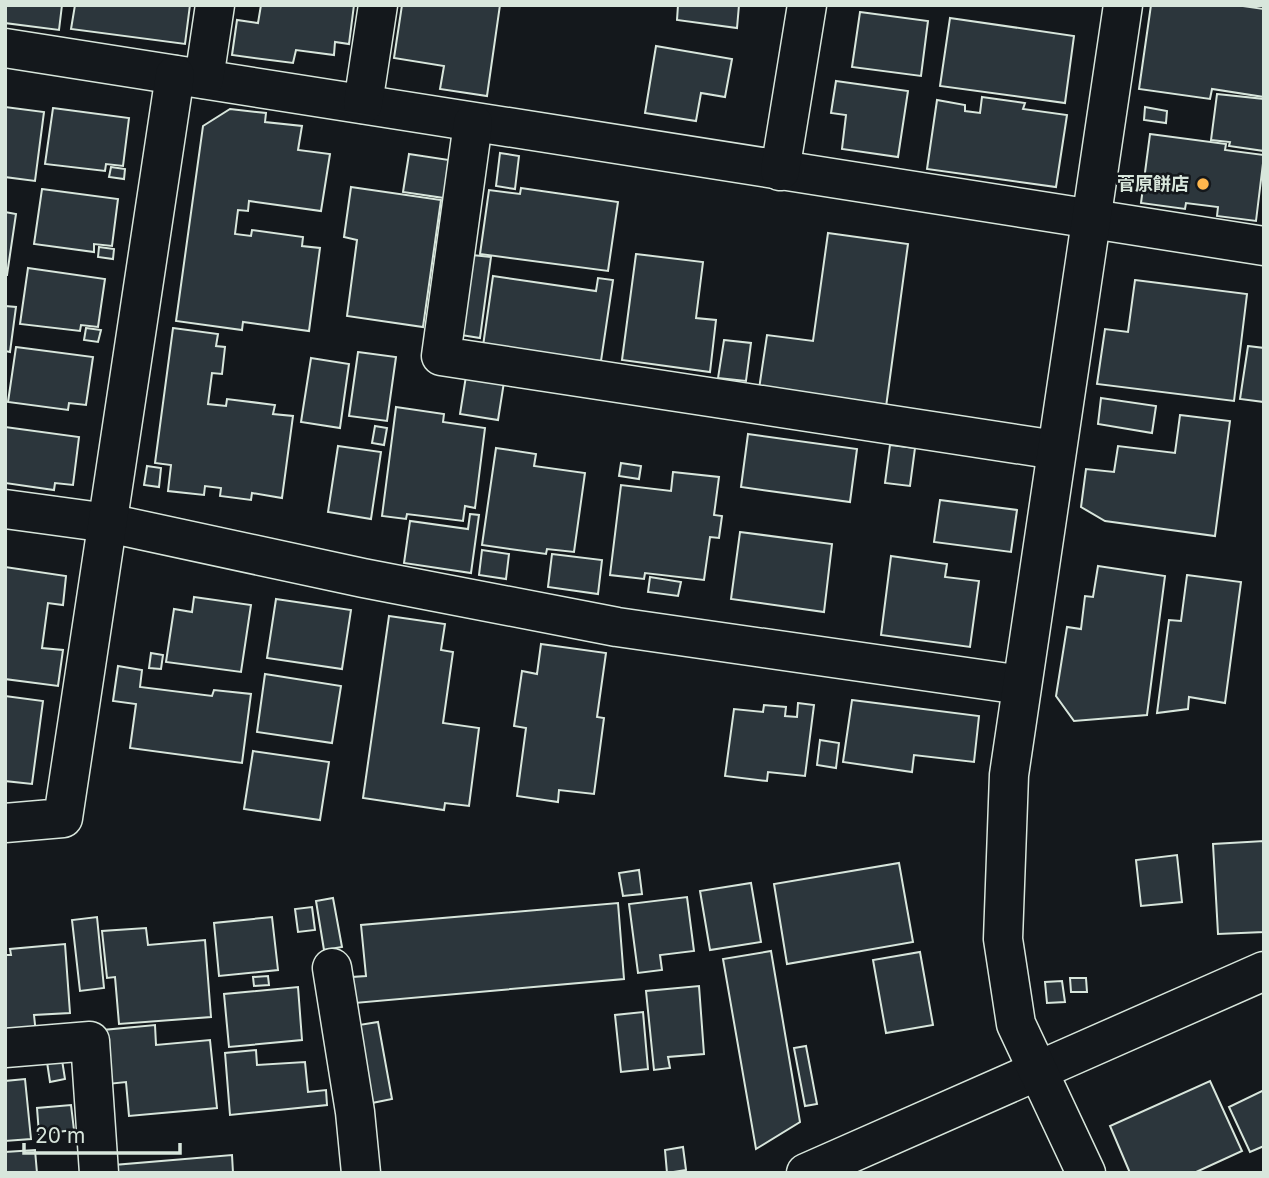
<svg xmlns="http://www.w3.org/2000/svg" width="1269" height="1178" viewBox="0 0 1269 1178" font-family="Inter,'Noto Sans JP',sans-serif">
<style>
.building{fill:#2c363c;stroke:#d8e6dc;stroke-width:2}
.lines{fill:none;stroke-linecap:round;stroke-linejoin:round}
.street-casing{stroke:#d8e6dc;stroke-width:41}
.street{stroke:#14181c;stroke-width:38}
.poi-dot{fill:#ffb74d;stroke:#14181c;stroke-width:2.5}
.labels{text-anchor:middle;stroke-width:5;stroke-linejoin:round;paint-order:stroke}
.poi-label{font-size:18px;font-weight:bold;fill:#d8e6dc;stroke:#14181c;text-anchor:end}
</style>
<rect width="100%" height="100%" fill="#14181c"/>
<g class="building">
<polygon points="5,5 62,5 59,30 5,23"/>
<polygon points="75,5 190,5 185,44 71,29"/>
<polygon points="261,5 354,5 349,44 335,42 334,55 296,50 293,63 232,55 237,20 258,23"/>
<polygon points="402,5 500,5 487,96 440,89 444,66 394,58"/>
<polygon points="678,5 739,5 737,28 677,20"/>
<polygon points="1151,5 1236,5 1264,9 1264,97 1212,89 1210,99 1139,89"/>
<polygon points="860,12 928,21 921,76 852,67"/>
<polygon points="950,18 1074,36 1065,103 940,86"/>
<polygon points="656,46 732,59 725,97 701,93 696,121 645,113"/>
<polygon points="836,81 908,91 898,157 842,149 846,115 831,113"/>
<polygon points="1217,94 1264,99 1264,151 1229,146 1230,142 1211,140"/>
<polygon points="982,97 1025,103 1023,109 1067,115 1056,187 927,169 937,100 965,105 965,111 980,113"/>
<polygon points="5,107 44,112 35,181 5,177"/>
<polygon points="1145,107 1167,111 1166,123 1144,120"/>
<polygon points="53,108 129,118 123,166 106,164 105,171 45,164"/>
<polygon points="230,109 266,113 265,122 302,126 298,150 330,154 321,211 249,201 248,211 238,210 235,234 251,236 252,230 303,237 302,246 320,248 309,331 243,322 242,330 176,321 203,126"/>
<polygon points="1150,134 1226,144 1225,150 1264,155 1256,221 1217,216 1218,207 1186,203 1185,209 1141,203"/>
<polygon points="500,153 519,156 515,189 496,186"/>
<polygon points="409,154 449,160 444,198 403,192"/>
<polygon points="111,167 125,169 124,179 109,177"/>
<polygon points="351,187 441,200 423,327 347,316 357,240 344,237"/>
<polygon points="521,188 618,202 608,271 480,254 489,190 520,194"/>
<polygon points="42,189 118,199 112,246 94,244 94,252 34,244"/>
<polygon points="5,212 16,214 7,275 5,275"/>
<polygon points="828,233 908,244 886,407 759,389 767,335 813,341"/>
<polygon points="99,247 114,249 113,259 98,257"/>
<polygon points="636,254 703,262 696,318 716,320 710,372 622,360"/>
<polygon points="472,255 491,257 480,338 461,335"/>
<polygon points="28,268 105,279 98,327 81,325 80,331 20,324"/>
<polygon points="493,276 596,291 598,278 613,280 601,361 483,346"/>
<polygon points="1135,280 1247,294 1234,401 1097,384 1105,329 1128,332"/>
<polygon points="5,306 16,307 10,352 5,351"/>
<polygon points="86,328 101,330 98,342 84,340"/>
<polygon points="173,328 218,334 216,346 225,347 222,374 212,373 208,404 226,406 227,399 275,405 273,414 293,416 282,498 252,493 251,500 220,496 221,488 205,486 204,495 168,491 171,465 155,463"/>
<polygon points="724,340 751,343 746,381 718,378"/>
<polygon points="1248,346 1264,348 1264,402 1240,399"/>
<polygon points="16,347 93,357 86,405 69,403 68,410 8,402"/>
<polygon points="358,352 396,357 387,421 349,416"/>
<polygon points="311,358 349,364 340,428 301,422"/>
<polygon points="466,376 504,382 498,420 460,414"/>
<polygon points="1101,398 1156,406 1152,433 1098,424"/>
<polygon points="396,407 444,414 443,422 485,428 475,508 465,506 463,521 407,514 406,519 382,516"/>
<polygon points="1180,415 1230,421 1215,536 1105,521 1081,507 1086,469 1114,472 1118,446 1175,453"/>
<polygon points="375,426 387,428 384,445 372,443"/>
<polygon points="5,427 79,437 73,485 55,483 54,490 5,483"/>
<polygon points="748,434 857,449 850,502 741,487"/>
<polygon points="890,445 915,448 910,486 885,483"/>
<polygon points="338,446 381,452 371,519 328,512"/>
<polygon points="496,448 536,454 534,466 585,473 574,552 547,549 546,554 482,545"/>
<polygon points="621,463 641,466 639,479 619,476"/>
<polygon points="147,466 161,468 159,487 144,485"/>
<polygon points="673,472 719,477 714,515 722,516 719,538 710,537 704,580 645,573 644,579 610,575 621,485 671,491"/>
<polygon points="940,500 1017,510 1011,552 934,542"/>
<polygon points="470,514 479,515 471,573 404,563 410,521 468,529"/>
<polygon points="740,532 832,544 824,612 731,599"/>
<polygon points="482,550 509,554 506,579 479,575"/>
<polygon points="552,554 602,560 598,594 548,587"/>
<polygon points="891,556 947,564 945,577 979,581 970,647 881,635"/>
<polygon points="1098,566 1165,576 1147,715 1074,721 1056,696 1067,627 1081,629 1085,596 1093,597"/>
<polygon points="5,567 66,576 63,605 48,603 42,648 63,650 58,686 5,679"/>
<polygon points="1187,575 1241,582 1225,703 1189,697 1188,709 1157,713 1169,620 1181,621"/>
<polygon points="650,577 681,582 678,596 648,592"/>
<polygon points="194,597 251,605 241,672 166,662 174,609 192,612"/>
<polygon points="276,599 351,610 342,669 267,658"/>
<polygon points="389,616 445,624 441,650 453,652 443,723 479,728 469,806 445,803 444,810 363,798"/>
<polygon points="541,644 606,653 597,717 604,718 594,794 559,790 558,802 517,796 526,728 514,726 522,671 537,674"/>
<polygon points="151,653 163,655 161,669 149,668"/>
<polygon points="118,666 142,670 140,687 212,696 214,690 251,694 242,763 130,748 136,704 113,701"/>
<polygon points="265,674 341,686 332,743 257,732"/>
<polygon points="5,696 43,701 32,784 5,781"/>
<polygon points="852,700 979,716 974,762 914,755 912,772 843,762"/>
<polygon points="798,703 814,705 805,776 768,772 767,781 725,776 734,709 763,712 764,705 786,707 785,716 797,717"/>
<polygon points="820,740 839,743 836,768 817,765"/>
<polygon points="253,751 329,762 320,820 244,809"/>
<polygon points="1264,841 1264,932 1218,934 1213,844"/>
<polygon points="1177,855 1182,902 1141,906 1136,860"/>
<polygon points="899,863 913,942 787,964 774,884"/>
<polygon points="639,870 642,894 623,896 619,873"/>
<polygon points="751,883 761,942 710,950 700,891"/>
<polygon points="687,897 694,951 660,955 662,970 638,973 629,904"/>
<polygon points="333,898 342,947 324,950 316,901"/>
<polygon points="618,903 624,979 355,1003 352,977 366,976 361,925"/>
<polygon points="312,907 315,930 298,932 295,909"/>
<polygon points="97,917 104,988 80,991 72,920"/>
<polygon points="272,917 278,970 219,976 214,923"/>
<polygon points="146,928 148,945 205,940 211,1017 119,1024 115,977 107,978 102,931"/>
<polygon points="65,944 70,1013 34,1015 36,1034 5,1036 5,955 11,955 10,949"/>
<polygon points="771,951 800,1122 756,1149 723,959"/>
<polygon points="920,952 933,1025 886,1033 873,960"/>
<polygon points="268,976 269,985 254,986 253,977"/>
<polygon points="1070,978 1086,978 1087,992 1071,992"/>
<polygon points="1062,981 1065,1002 1047,1003 1045,982"/>
<polygon points="699,986 704,1054 668,1057 670,1068 654,1070 646,991"/>
<polygon points="298,987 302,1040 229,1047 224,994"/>
<polygon points="643,1012 648,1069 621,1072 615,1015"/>
<polygon points="378,1022 392,1099 372,1103 359,1025"/>
<polygon points="155,1025 156,1045 210,1040 217,1108 129,1116 126,1082 108,1084 103,1030"/>
<polygon points="806,1046 817,1104 805,1106 794,1048"/>
<polygon points="256,1050 257,1065 305,1062 308,1092 326,1090 327,1105 230,1115 225,1053"/>
<polygon points="62,1060 65,1079 50,1082 47,1062"/>
<polygon points="25,1079 31,1139 5,1141 5,1081"/>
<polygon points="1210,1081 1242,1151 1194,1173 1130,1173 1110,1126"/>
<polygon points="1264,1090 1264,1146 1250,1152 1229,1107"/>
<polygon points="71,1105 74,1130 39,1134 37,1108"/>
<polygon points="683,1147 686,1170 667,1173 665,1150"/>
<polygon points="35,1150 37,1173 5,1173 5,1152"/>
<polygon points="232,1155 233,1173 115,1173 114,1165"/>
</g>
<g class="lines">
<g class="street-casing">
<g id="street">
<polyline points="5,48 1264,246"/>
<polyline points="204,79 215,5"/>
<polyline points="363,104 378,5"/>
<polyline points="473,123 441,356 1056,450"/>
<polyline points="780,171 807,5"/>
<polyline points="5,509 108,523 363,578 617,627 1021,685"/>
<polyline points="5,823 63,818 175,75"/>
<polyline points="332,968 355,1112 361,1173"/>
<polyline points="5,1048 90,1041 99,1173"/>
<polyline points="806,1173 1264,971"/>
<polyline points="1086,1173 1016,1024 1003,939 1009,775 1123,5"/>
</g>
</g>
<use href="#street" class="street"/>
</g>
<circle class="poi-dot" cx="1203" cy="184" r="7"/>
<g class="labels">
<g class="poi-label">
<text x="1189" y="190">菅原餅店</text>
</g>
</g>
<rect width="1269" height="1178" fill="none" stroke="#d8e6dc" stroke-width="14"/>
<path d="M24 1143v10h156v-10" fill="none" stroke="#d8e6dc" stroke-width="3.5"/>
<text x="35" y="1143" font-size="21" fill="#d8e6dc" stroke="#14181c" stroke-width="5" paint-order="stroke">20 m</text>
</svg>
